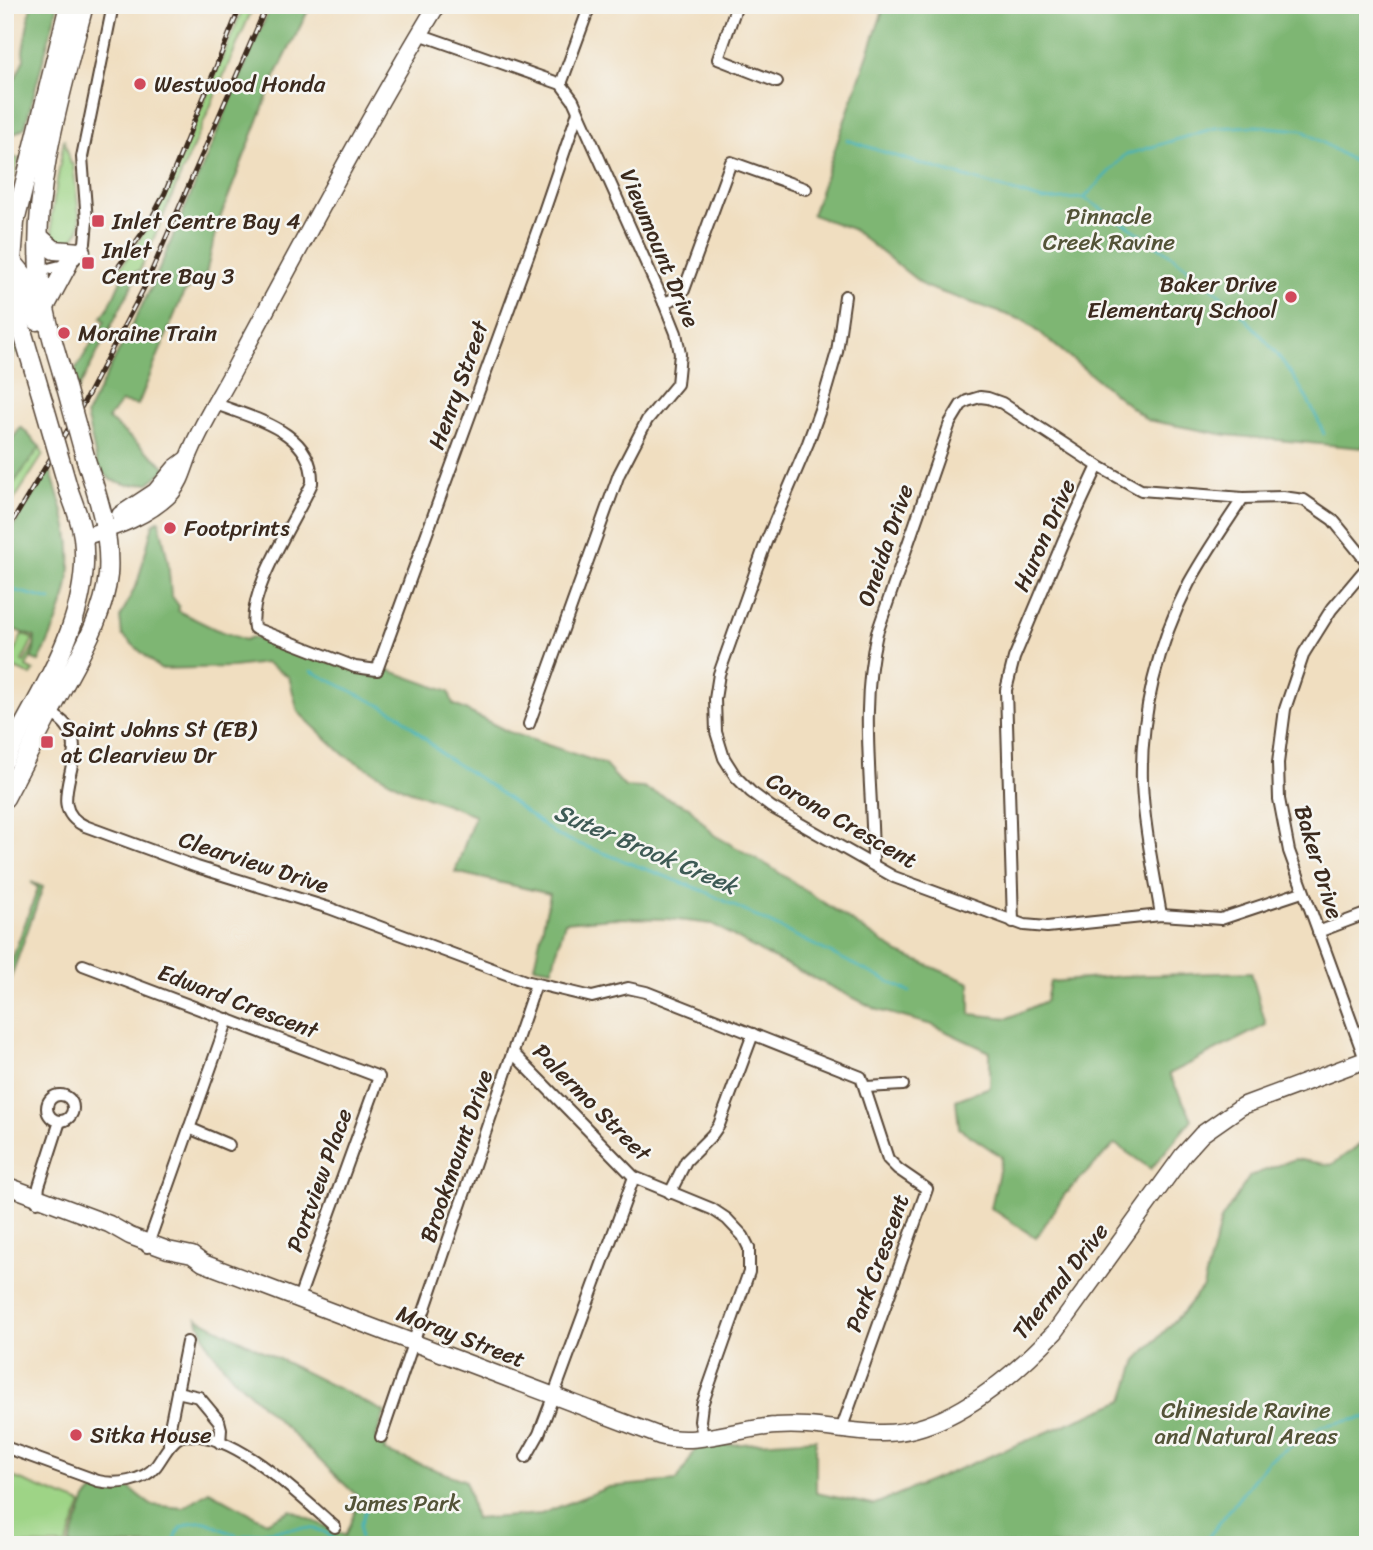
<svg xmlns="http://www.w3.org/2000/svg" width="1373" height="1550" viewBox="0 0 1373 1550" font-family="Sriracha,sans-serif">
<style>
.green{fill:#9ed486;stroke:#6c7f52;stroke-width:2}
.forest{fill:#7eb673;stroke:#5c7048;stroke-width:2}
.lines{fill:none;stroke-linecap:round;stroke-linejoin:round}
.stream{stroke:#43b3bb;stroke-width:2.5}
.street-casing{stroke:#564536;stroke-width:14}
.secondary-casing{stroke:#564536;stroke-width:19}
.primary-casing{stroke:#564536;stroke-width:21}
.street{stroke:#fff;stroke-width:10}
.secondary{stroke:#fff;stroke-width:16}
.primary{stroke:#fff;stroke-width:18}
.rail-casing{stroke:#3b2a1e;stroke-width:5}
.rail{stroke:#f6f6f2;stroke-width:2.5;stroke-dasharray:8;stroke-linecap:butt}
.primary-bridge-casing{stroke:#564536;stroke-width:21;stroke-linecap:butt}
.primary-bridge{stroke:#fff;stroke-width:18}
.poi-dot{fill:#d1495b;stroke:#f6f6f2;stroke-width:2.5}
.labels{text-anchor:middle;stroke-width:5;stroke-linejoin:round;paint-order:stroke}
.poi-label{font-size:23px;fill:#3b2a1e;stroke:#f6f6f2;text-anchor:start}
.park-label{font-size:23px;fill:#545438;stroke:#f6f6f2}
.street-label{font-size:23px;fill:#3b2a1e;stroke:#f6f6f2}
.water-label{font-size:24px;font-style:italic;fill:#3e5a55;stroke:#f6f6f2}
</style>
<rect width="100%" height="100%" fill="#f6f6f2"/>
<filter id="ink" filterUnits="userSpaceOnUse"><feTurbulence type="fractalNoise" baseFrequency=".0143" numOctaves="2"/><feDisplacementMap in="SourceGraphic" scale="14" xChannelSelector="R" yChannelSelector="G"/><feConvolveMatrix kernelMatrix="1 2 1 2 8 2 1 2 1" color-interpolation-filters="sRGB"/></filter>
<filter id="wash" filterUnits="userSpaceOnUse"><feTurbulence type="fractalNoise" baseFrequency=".00686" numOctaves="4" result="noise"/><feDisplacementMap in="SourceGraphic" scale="28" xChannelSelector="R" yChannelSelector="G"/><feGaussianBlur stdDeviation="1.57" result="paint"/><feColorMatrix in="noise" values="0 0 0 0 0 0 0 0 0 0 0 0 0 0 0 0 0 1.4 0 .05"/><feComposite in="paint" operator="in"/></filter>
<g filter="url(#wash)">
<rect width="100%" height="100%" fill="#f0dec0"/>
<g class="green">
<polygon points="244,5 254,5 140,270 126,277 118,271 142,236 172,181"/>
<polygon points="64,139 71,164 73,164 80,222 79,230 73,239 60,243 53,235 51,218"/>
<polygon points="9,156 19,159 5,207 5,157"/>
<polygon points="5,330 12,337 17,351 5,367"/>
<polygon points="40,447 43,455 5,514 5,495"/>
<polygon points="22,634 33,639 22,661 24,663 34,645 35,637 34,651 26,667 34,671 31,675 5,664 5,648 15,652"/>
<polygon points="5,1474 82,1504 66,1545 5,1545"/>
</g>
<g class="forest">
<polygon points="31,5 58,5 25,127 5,139 5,124 11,120 7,104 9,92 24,59 23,51"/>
<polygon points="271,5 311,5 275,77 217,226 206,274 183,294 138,405 121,402 108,419 167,468 149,483 129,485 111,480 98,467 86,415 152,286"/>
<polygon points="885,5 1368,5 1368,436 1362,448 1226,435 1147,420 1025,321 926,287 852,229 812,215"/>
<polygon points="140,270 77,392 73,374 105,321 101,318 110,305 123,275 126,277"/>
<polygon points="21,427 40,447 5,495 5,449"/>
<path d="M50,469C56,489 64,511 68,532C77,579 59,621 39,662L31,658L34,651L35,637L6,627L5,624V539Z"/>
<polygon points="159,520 168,561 171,595 179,606 178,611 215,629 245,640 252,637 375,677 386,669 449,692 453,704 509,732 604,764 625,787 643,788 689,807 714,835 769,866 899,953 970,983 970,1014 1008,1018 1046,1001 1050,982 1123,976 1251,972 1266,1025 1169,1074 1192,1119 1189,1123 1151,1169 1115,1144 1065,1194 1036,1238 991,1208 1002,1157 959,1128 956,1100 990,1087 990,1052 932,1025 878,1010 763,953 712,924 668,919 614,918 565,922 552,969 534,966 550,894 455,872 475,815 403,788 344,755 298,712 289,677 266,663 233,667 160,669 122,635 120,618 138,581 153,524"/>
<polygon points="31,882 43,887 5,994 5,978 38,888"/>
<polygon points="1368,1139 1368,1545 69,1545 86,1499 96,1489 128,1487 151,1505 183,1508 209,1491 266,1522 291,1510 345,1536 360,1499 232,1376 209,1347 197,1318 385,1412 376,1437 387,1441 384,1451 466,1481 475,1519 541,1514 609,1487 677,1481 697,1447 816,1439 816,1493 873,1505 1124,1400 1137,1360 1183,1312 1203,1287 1221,1220 1250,1176 1295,1159 1331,1165"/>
</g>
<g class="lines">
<g class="stream">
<polyline points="847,140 905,159 1043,200 1084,198 1125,155 1215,128 1255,126 1302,130 1368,170"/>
<path d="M1084,198C1180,257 1280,326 1324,434"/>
<polyline points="5,588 51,600"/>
<polyline points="311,671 398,714 444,756 491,786 558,836 704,891 910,992"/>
<polyline points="264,1533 289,1545"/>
<polyline points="360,1537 360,1526 366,1509"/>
<path d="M172,1545L180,1528C212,1513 208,1528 236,1534"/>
<path d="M211,1545C232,1536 298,1524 319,1530C328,1532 334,1540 342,1545"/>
<polyline points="360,1545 360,1544"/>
<polyline points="1202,1545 1268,1461 1321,1426 1368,1417"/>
</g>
</g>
</g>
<g filter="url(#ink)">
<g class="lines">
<g class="street-casing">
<g id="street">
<polyline points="737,5 718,59 777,82"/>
<polyline points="419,34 561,84 573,100 664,303 676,333 680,354 677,384 647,420 619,474 529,724"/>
<polyline points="561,84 590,5"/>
<polyline points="40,271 68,264 75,259 85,243 87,221 82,157 113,5"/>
<polyline points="845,296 837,352 821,407 808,443 766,542 719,674 715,699 716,732 724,758 736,777 751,792 771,807 894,877 1024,925 1047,927 1161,915 1221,919 1302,892"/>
<polyline points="664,303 678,297 684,290 731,162 806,189"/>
<path d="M216,404C255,419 314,432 312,483C296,520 247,590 254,628L355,667L377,670L539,226L578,112"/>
<path d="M50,713C109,743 34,803 85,826L197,867L329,908L525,981L592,997L628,988L646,992L861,1077L888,1159L898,1169L927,1189L841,1430"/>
<path d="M873,864C873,787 859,709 877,633L950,423L961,405L967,401L980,397L988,398L1002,403L1098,466L1141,490L1243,498L1283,497L1304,500L1333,520L1368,563"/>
<path d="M1161,915C1154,872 1144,827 1142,783C1140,716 1158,643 1189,583C1205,554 1224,526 1243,498"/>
<polyline points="1013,922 1006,690 1014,658 1064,539 1098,466"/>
<polyline points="1318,932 1368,913"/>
<polyline points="83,965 379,1077 299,1298"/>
<polyline points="514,1054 634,1177 712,1209 727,1219 743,1236 749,1248 749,1272 702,1405 700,1421 703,1436"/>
<polyline points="1365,1059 1289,851 1279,799 1278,763 1285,709 1304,653 1331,610 1368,566"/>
<polyline points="866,1087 903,1085"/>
<circle cx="60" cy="1108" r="13"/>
<polyline points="189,1128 229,1145"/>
<polyline points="670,1193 686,1161 712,1135 719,1125 753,1034"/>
<polyline points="37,1202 39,1186 60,1121"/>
<polyline points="147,1247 228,1019"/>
<polyline points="177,1392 199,1397 219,1421 221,1429 220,1443"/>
<polyline points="381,1437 536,984"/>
<polyline points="169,1446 169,1432 187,1342"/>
<path d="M5,1447L98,1481C116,1485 143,1482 156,1466C164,1455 169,1443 181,1436C231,1427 300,1496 335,1527"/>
<polyline points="526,1457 539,1434 553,1397 634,1177"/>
</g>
</g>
<g class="secondary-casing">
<g id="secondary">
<polyline points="120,515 155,492 175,468 187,459"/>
<path d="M83,537C115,527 148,517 172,492C181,481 183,471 188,458C200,426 221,395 237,364C302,244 366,122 437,5"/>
<path d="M5,1185L109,1224L130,1236L168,1250L192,1255L203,1263L660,1436C697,1446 739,1428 776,1426C811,1423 844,1432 878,1433C945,1436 1012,1377 1055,1332L1183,1155L1202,1134L1242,1106L1368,1059"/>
</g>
</g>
<g class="primary-casing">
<g id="primary">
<polyline points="39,237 54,250 81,252"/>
<polyline points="12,261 25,277 37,321"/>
<polyline points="45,307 68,264"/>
<path d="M61,369C52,340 44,311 40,280C30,194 62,89 84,5"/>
<polyline points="43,401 18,317 12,261 15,222 69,5"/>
<path d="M5,760C40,691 93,618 83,537C81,521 74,505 69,491"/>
<path d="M5,798C24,762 43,725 62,689C81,653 104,616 108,575C111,535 98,497 86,460"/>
</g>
</g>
<use href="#street" class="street"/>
<use href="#secondary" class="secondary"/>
<use href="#primary" class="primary"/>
<g class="rail-casing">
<g id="rail">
<polyline points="116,270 148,225 165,193 241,5"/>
<polyline points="5,534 82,406 146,284 267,5"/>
</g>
</g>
<use href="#rail" class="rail"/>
<g class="primary-bridge-casing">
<g id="primary-bridge">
<polyline points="61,369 86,460"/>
<polyline points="43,401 69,491"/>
</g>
</g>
<use href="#primary-bridge" class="primary-bridge"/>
</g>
</g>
<g class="poi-dot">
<circle cx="140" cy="84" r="7"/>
<rect x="91" y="214" width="14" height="14" rx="3.5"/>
<rect x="81" y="256" width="14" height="14" rx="3.5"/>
<circle cx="1291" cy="297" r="7"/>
<circle cx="64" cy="333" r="7"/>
<circle cx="170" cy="528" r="7"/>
<rect x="40" y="735" width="14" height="14" rx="3.5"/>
<circle cx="76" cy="1435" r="7"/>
</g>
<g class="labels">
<g class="poi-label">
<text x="154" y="92">Westwood Honda</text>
<text x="112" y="229">Inlet Centre Bay 4</text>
<text x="102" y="258">Inlet<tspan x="102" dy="26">Centre Bay 3</tspan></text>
<text x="1277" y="292" text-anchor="end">Baker Drive<tspan x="1277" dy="26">Elementary School</tspan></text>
<text x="78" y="341">Moraine Train</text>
<text x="184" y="536">Footprints</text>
<text x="61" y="737">Saint Johns St (EB)<tspan x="61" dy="26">at Clearview Dr</tspan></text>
<text x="90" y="1443">Sitka House</text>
</g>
<g class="park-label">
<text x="1109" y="224">Pinnacle<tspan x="1109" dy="26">Creek Ravine</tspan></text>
<text x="1246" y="1418">Chineside Ravine<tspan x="1246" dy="26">and Natural Areas</tspan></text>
<text x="403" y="1511">James Park</text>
</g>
<g class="street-label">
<text transform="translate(660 248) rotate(67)" y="8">Viewmount Drive</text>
<text transform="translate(458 385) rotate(-70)" y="8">Henry Street</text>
<text transform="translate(1044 535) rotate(-66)" y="8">Huron Drive</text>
<text transform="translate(885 545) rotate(-71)" y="8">Oneida Drive</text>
<text transform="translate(842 820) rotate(30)" y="8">Corona Crescent</text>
<text transform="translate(254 862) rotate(18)" y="8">Clearview Drive</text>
<text transform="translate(1319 862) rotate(73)" y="8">Baker Drive</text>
<text transform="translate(238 1001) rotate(21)" y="8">Edward Crescent</text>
<text transform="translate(592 1102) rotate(45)" y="8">Palermo Street</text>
<text transform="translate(456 1156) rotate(-71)" y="8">Brookmount Drive</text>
<text transform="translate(319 1180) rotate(-70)" y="8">Portview Place</text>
<text transform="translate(877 1263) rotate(-70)" y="8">Park Crescent</text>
<text transform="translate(1060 1281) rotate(-52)" y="8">Thermal Drive</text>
<text transform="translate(461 1336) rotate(21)" y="8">Moray Street</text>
</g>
<g class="water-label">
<text transform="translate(646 849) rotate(23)" y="8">Suter Brook Creek</text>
</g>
</g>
<rect width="1373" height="1550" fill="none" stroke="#f6f6f2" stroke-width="28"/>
</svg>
